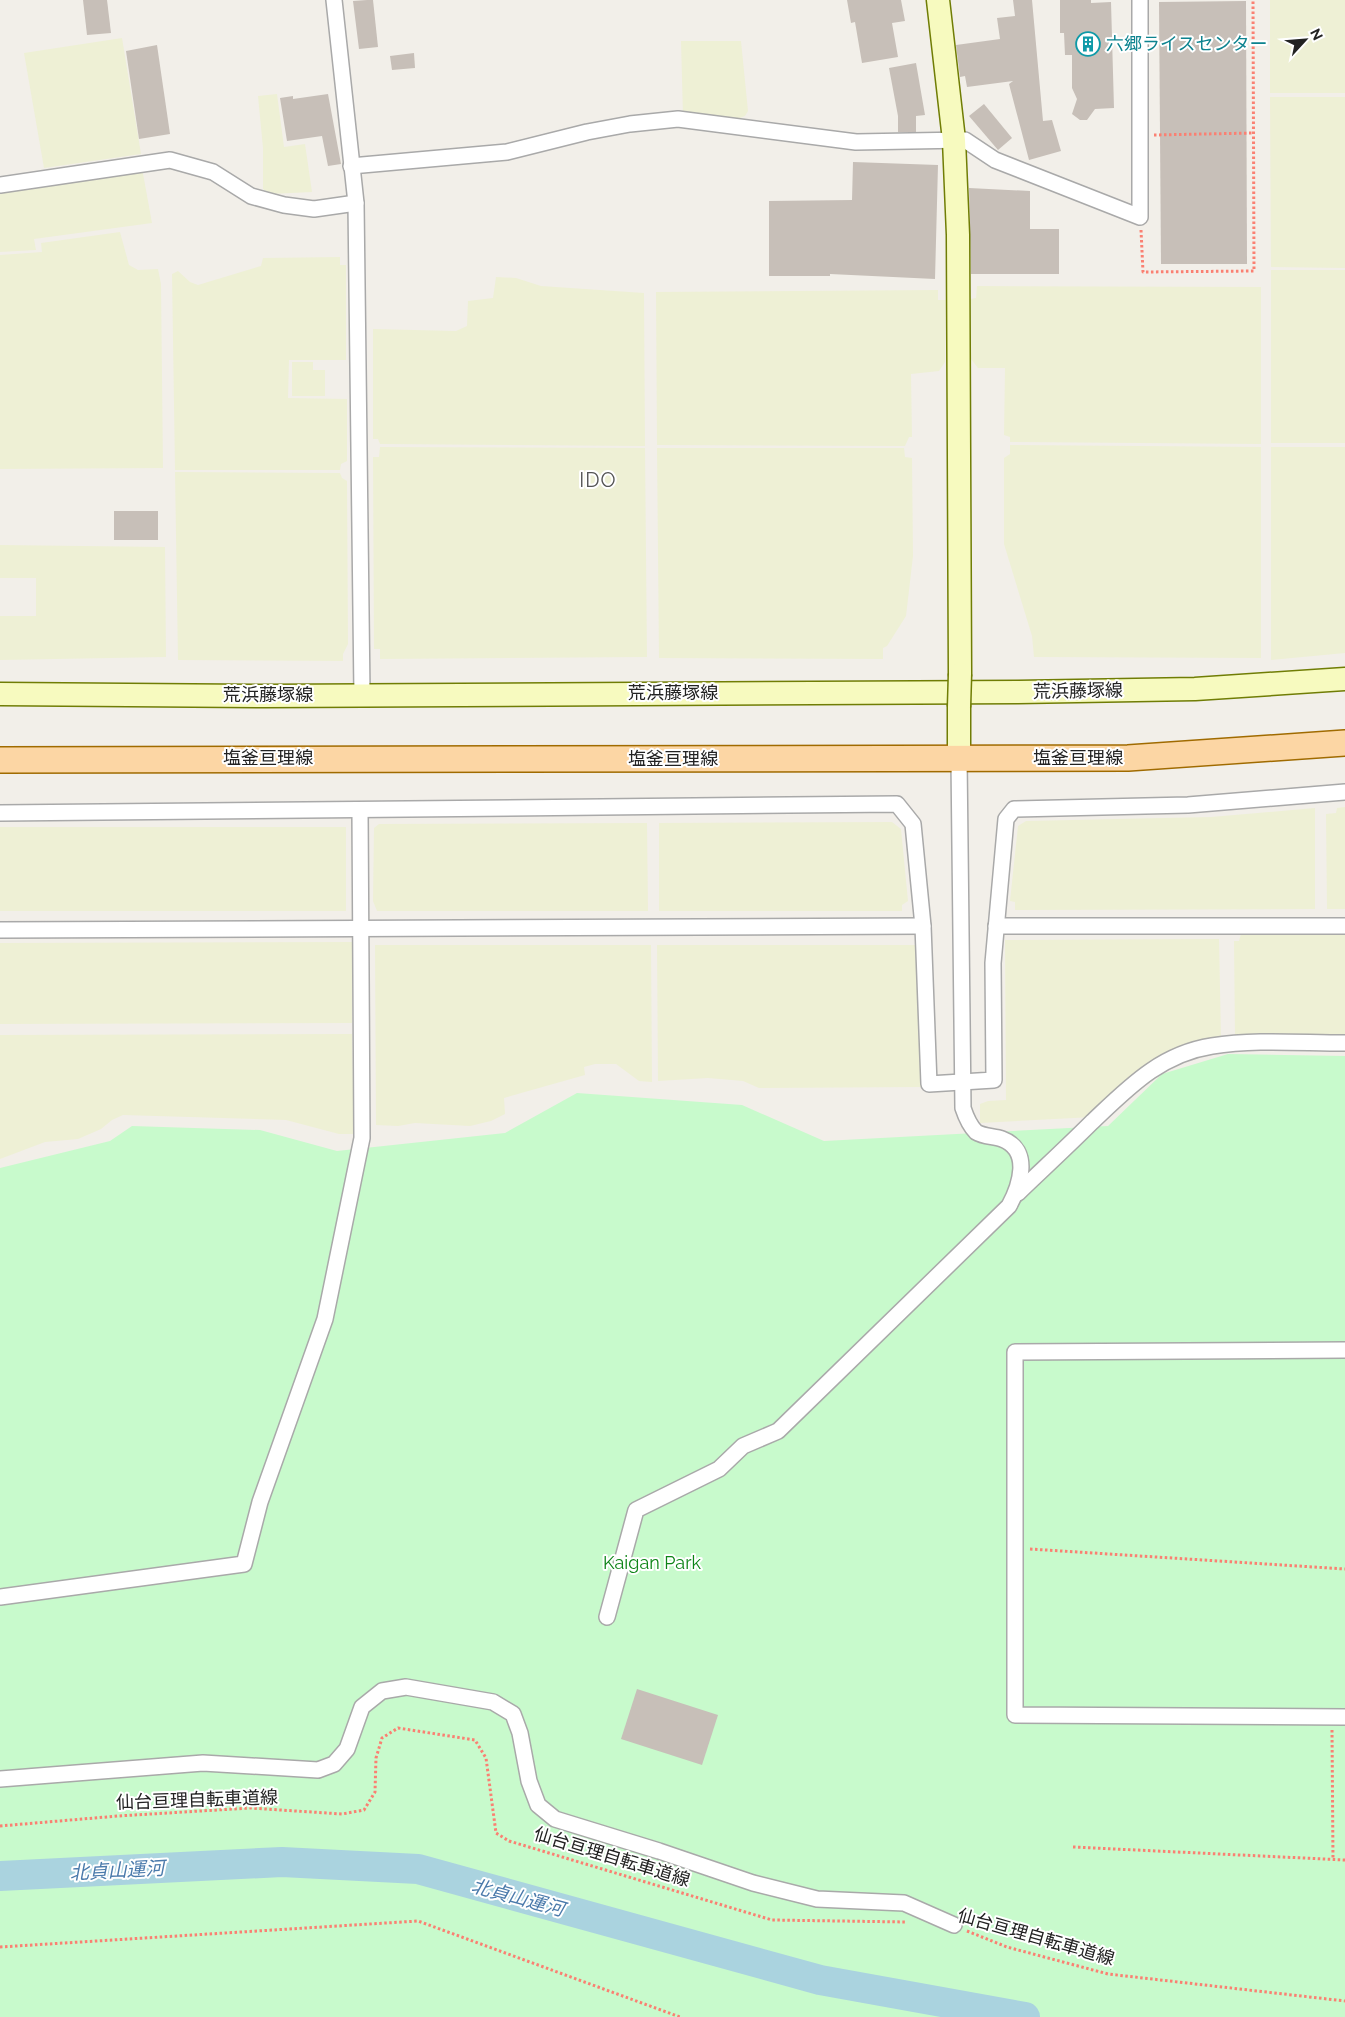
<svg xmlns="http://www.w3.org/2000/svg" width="1345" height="2017" viewBox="0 0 1345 2017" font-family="Raleway,'Noto Sans JP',sans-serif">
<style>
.farmland{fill:#eef0d5}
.park{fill:#c8facc}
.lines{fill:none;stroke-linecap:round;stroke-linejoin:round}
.river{stroke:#aad3df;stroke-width:30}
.building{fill:#c7bfb8}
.street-casing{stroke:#a9a9a9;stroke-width:18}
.secondary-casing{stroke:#707d05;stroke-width:25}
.primary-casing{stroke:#a06b00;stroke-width:28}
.path{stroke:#fa8072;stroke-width:3;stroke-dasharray:2.5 2.5;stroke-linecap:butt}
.street{stroke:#fff;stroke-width:15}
.secondary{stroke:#f7fabf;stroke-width:22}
.primary{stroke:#fcd6a4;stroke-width:25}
.secondary-bridge-casing{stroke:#707d05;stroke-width:25;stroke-linecap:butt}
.secondary-bridge{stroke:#f7fabf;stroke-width:22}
.labels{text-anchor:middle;stroke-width:4;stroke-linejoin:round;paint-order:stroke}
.culture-label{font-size:18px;fill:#0d838f;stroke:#fff;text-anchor:start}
.street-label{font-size:18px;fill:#222;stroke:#fff}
.park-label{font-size:18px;fill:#0c8416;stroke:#fff}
.water-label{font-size:19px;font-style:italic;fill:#4a7aab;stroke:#fff}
.quarter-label{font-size:20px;letter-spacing:1px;fill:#555;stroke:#fff}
</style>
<rect width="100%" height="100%" fill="#f2efe9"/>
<g class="farmland">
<rect x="1270" y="0" width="75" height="93"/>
<polygon points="122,38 141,154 44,168 24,53"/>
<polygon points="681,41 741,41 748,111 745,116 732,121 683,116"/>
<polygon points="277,94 284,147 305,144 312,192 270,194 263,189 263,148 258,96"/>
<polygon points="1270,97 1345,97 1345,268 1271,267"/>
<polygon points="142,168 152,223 34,239 36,250 0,252 0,187"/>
<polygon points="120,232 129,265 138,270 158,269 161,284 163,468 0,469 0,255 42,252 41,243"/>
<polygon points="340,257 340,265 346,265 346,360 289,360 288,398 347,399 347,461 341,464 340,470 175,470 172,274 178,271 190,282 198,285 261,266 263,258"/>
<rect x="1271" y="270" width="74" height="173"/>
<polygon points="496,277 516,278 541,286 644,293 645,446 380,444 378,439 373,439 373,329 456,331 467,326 468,301 493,298"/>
<polygon points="977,286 1261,287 1261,444 1010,442 1010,437 1004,435 1005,368 978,368 971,359 970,299 976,298"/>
<polygon points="938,290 938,300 946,300 945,362 939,371 911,374 912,437 909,437 905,446 657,445 656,292"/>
<polygon points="292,362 313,362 313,370 325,370 325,396 292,396"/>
<polygon points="1010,445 1261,447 1261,658 1034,657 1032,636 1004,544 1004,458 1010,454"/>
<polygon points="380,447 645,448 647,657 380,659 380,649 374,649 373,457 379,457"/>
<polygon points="1271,447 1345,447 1345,653 1271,660"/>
<polygon points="657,448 904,448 905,457 912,458 913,556 906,616 887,646 883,648 883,659 659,658"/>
<polygon points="175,472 340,473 342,478 347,481 348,644 343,654 343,661 178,660"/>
<polygon points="0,545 165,547 166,657 0,660 0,616 36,616 36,578 0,578"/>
<polygon points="1345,807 1345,909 1327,909 1326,814 1336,813 1337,808"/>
<polygon points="1315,808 1315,909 1015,910 1015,902 1010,901 1018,826 1026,821 1211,817"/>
<polygon points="892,822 901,829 908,901 902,905 902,911 659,911 659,823"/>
<polygon points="647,823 648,911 377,911 373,901 374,828 379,824"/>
<rect x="0" y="827" width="346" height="84"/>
<polygon points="1241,934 1345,934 1345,1038 1235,1037 1234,941 1239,941"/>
<polygon points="1219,939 1221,1038 1191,1046 1093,1117 980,1123 980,1104 988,1101 1006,1100 1005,940"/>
<polygon points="352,942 352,1023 0,1024 0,943"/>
<polygon points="375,945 651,945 652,1082 639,1081 616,1064 595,1064 584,1067 585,1075 504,1098 505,1114 491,1121 470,1126 415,1123 398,1126 376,1125"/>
<polygon points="657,945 919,945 924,1087 759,1088 743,1081 708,1078 658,1081"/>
<polygon points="352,1034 354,1134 339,1134 286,1120 123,1115 112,1120 101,1129 78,1139 45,1142 0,1159 0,1035"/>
</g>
<polygon class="park" points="1228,1054 1345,1056 1345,2017 0,2017 0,1168 110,1141 132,1126 260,1130 337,1151 505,1133 577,1093 742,1105 824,1141 1108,1126 1162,1074"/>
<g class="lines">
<polyline class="river" points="0,1876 282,1862 418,1869 820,1980 1025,2017"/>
</g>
<g class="building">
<polygon points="83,0 107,0 111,33 87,35"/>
<polygon points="367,0 373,0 378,47 359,49 353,1"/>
<polygon points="847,0 901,0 905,21 892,23 898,57 862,63 855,22 851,23"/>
<polygon points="1013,0 1032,0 1043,121 1052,120 1061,151 1029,160 1009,84 1013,81 967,87 965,76 960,77 956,45 1000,39 997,18 1015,16"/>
<polygon points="1060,0 1091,0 1091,3 1111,2 1114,108 1095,109 1087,120 1080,120 1072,114 1077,99 1072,88 1072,55 1065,55 1064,33 1060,33"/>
<polygon points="1246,1 1247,264 1161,264 1159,2"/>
<polygon points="157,45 170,134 139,139 126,51"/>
<polygon points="414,53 415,68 392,70 390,56"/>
<polygon points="916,63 925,115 916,116 916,132 898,132 898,116 889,68"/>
<polygon points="328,94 341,164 328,166 322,136 287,141 280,98 293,96 293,99"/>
<polygon points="984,104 1012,138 998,150 969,116"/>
<polygon points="853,162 938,165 935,279 830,274 830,276 769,276 769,201 852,200"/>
<polygon points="969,188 1030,191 1030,229 1059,229 1059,274 971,274"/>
<rect x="114" y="511" width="44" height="29"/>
<polygon points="637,1689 718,1715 702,1765 621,1739"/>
</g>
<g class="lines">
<g class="street-casing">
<g id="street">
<polyline points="334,0 356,203 362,694"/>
<polyline points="351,166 507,152 587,132 630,124 678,119 856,142 965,140 995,160 1140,217 1140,0"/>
<polyline points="0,185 170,160 213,172 251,196 284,205 314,209 356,203"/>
<polyline points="0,813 897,804 913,824 923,926 929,1084 994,1080 993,963 1006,819 1014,809 1188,805 1345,792"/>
<polyline points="996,926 1345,926"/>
<polyline points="0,930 923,926"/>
<path d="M1018,1193C1043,1169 1068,1146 1092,1122C1128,1088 1160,1054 1212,1046C1255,1039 1301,1043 1345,1043"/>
<polyline points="1345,1350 1015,1352 1015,1715 1345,1717"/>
<polyline points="0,1597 244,1564 260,1502 325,1319 362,1138 360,811"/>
<path d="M607,1617L636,1510L719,1469L743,1446L778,1431L1009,1206C1020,1186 1032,1150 1002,1139C994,1136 984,1137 976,1132C969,1125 966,1117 963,1108L959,759"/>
<polyline points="0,1779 203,1763 318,1770 334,1764 347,1749 362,1707 382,1691 406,1687 493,1702 513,1714 520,1733 529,1781 538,1805 555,1819 659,1851 753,1883 817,1899 904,1903 954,1925"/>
</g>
</g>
<g class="secondary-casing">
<g id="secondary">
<polyline points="938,0 954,140 958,235 960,674"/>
<polyline points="0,694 265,696 1018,692 1195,689 1345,679"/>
<polyline points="959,759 959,707"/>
</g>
</g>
<g class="primary-casing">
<polyline id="primary" points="0,760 1128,758 1345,743"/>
</g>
<g class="path">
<polyline points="1154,135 1254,133"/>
<polyline points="1141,230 1143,272 1254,271 1253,0"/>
<polyline points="1030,1549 1345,1569"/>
<polyline points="1332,1730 1333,1860"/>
<polyline points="0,1826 118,1816 250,1808 342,1814 364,1810 375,1792 376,1758 382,1738 398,1728 475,1740 486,1758 496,1833 509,1841 772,1920 907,1922"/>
<polyline points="1073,1847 1345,1860"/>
<polyline points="967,1931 1007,1947 1108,1974 1345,2001"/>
<polyline points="0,1947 418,1921 680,2017"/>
</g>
<use href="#street" class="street"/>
<use href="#secondary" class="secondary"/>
<use href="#primary" class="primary"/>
<g class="secondary-bridge-casing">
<polyline id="secondary-bridge" points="959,707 960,674"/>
</g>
<use href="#secondary-bridge" class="secondary-bridge"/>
</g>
<defs>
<g id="building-ring" transform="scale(1.25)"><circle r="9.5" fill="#fff" stroke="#0f9aa8" stroke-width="1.5"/><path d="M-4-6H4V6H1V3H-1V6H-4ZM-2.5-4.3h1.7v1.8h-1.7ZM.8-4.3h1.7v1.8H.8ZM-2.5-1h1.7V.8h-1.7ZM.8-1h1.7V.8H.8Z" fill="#0f9aa8"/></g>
</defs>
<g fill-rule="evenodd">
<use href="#building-ring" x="1088" y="44"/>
</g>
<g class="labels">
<g class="culture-label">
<text x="1106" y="50">六郷ライスセンター</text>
</g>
<g class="street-label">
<text transform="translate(1078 691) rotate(-1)" y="6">荒浜藤塚線</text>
<text x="673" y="699">荒浜藤塚線</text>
<text x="268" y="701">荒浜藤塚線</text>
<text x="268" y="764">塩釜亘理線</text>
<text x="1078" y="764">塩釜亘理線</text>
<text x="673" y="765">塩釜亘理線</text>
<text transform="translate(197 1800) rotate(-2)" y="6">仙台亘理自転車道線</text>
<text transform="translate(612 1857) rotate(17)" y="6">仙台亘理自転車道線</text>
<text transform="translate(1036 1937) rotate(16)" y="6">仙台亘理自転車道線</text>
</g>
<g class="park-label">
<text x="652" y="1569">Kaigan Park</text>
</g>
<g class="water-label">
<text transform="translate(117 1870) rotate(-3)" y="7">北貞山運河</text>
<text transform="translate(518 1897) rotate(15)" y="7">北貞山運河</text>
</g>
<g class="quarter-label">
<text x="598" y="487">IDO</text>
</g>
</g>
<g transform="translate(1305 40) rotate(64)" stroke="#ffffff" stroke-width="4" paint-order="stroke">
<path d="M0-4L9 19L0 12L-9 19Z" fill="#222222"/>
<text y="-8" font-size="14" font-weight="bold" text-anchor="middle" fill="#222222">N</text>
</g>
</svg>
